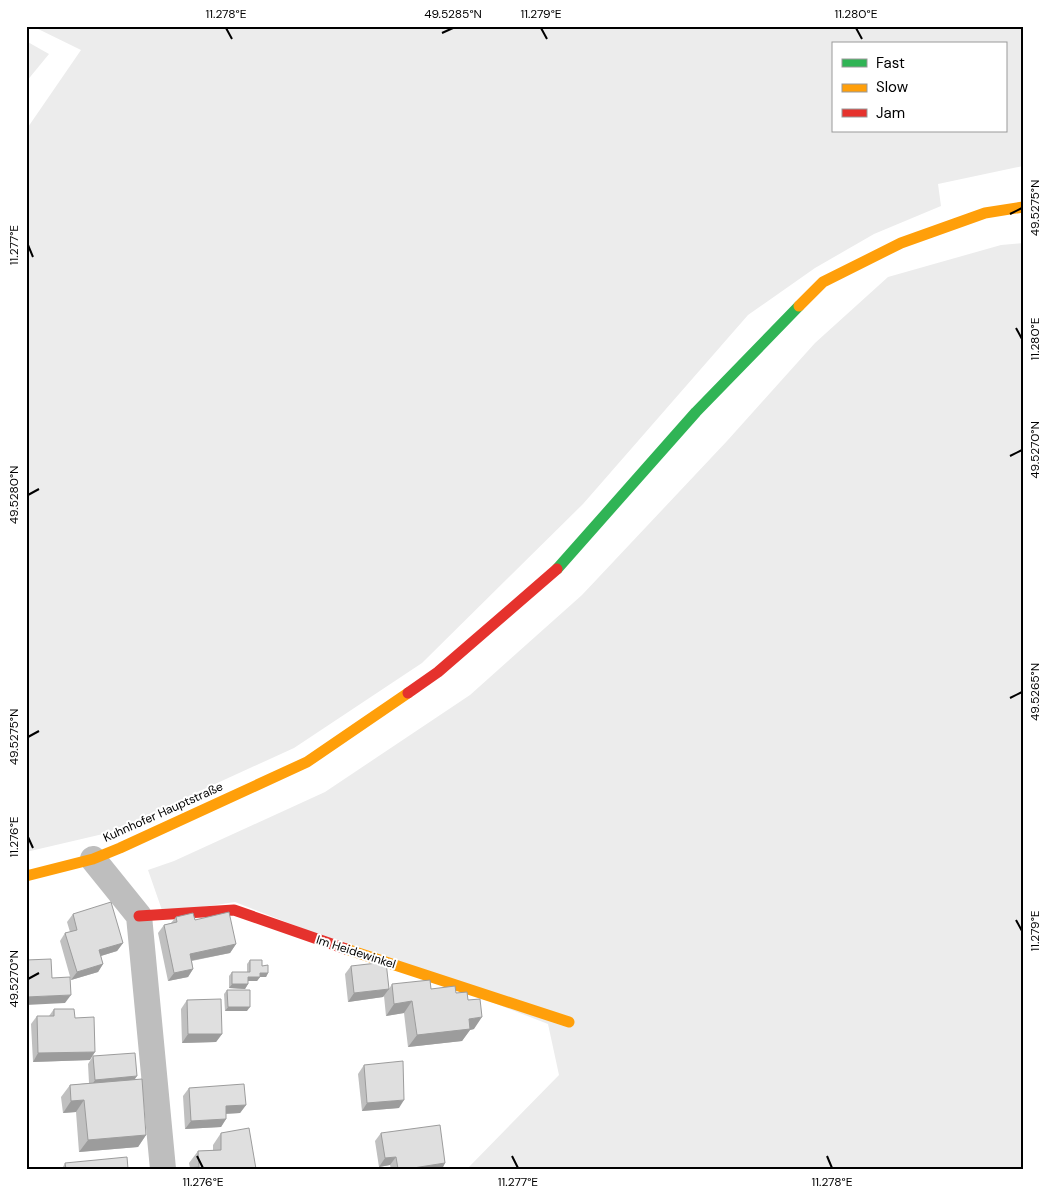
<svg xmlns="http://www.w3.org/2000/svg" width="1049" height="1195" viewBox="0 0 1049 1195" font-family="'DM Sans',sans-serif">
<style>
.green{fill:#ececec;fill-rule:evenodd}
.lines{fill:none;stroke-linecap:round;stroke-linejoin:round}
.street{stroke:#bebebe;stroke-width:26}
.fast{stroke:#30b455;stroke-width:11}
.slow{stroke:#ff9f0a;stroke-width:11}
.jam{stroke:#e5322d;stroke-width:11}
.wall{fill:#c0c0c0}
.shaded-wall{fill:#9c9c9c}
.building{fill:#dfdfdf;stroke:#9c9c9c}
.ticks{fill:none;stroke:#000;stroke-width:2}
.labels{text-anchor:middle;stroke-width:4;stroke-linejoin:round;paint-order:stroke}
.street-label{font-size:12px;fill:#000;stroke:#fff}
.neatline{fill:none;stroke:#000;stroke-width:2}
.ticks-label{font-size:12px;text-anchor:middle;fill:#000}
</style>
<rect width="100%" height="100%" fill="#fff"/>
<g class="green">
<path d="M32,26H1023V166L938,184L941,206L874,234L815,268L748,315L583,504L422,663L294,748L202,790L133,827L26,852V130L81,50ZM833,44H1005V131H833Z"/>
<polygon points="26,41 49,54 26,82"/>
<polygon points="1023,243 1023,1169 467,1169 559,1075 548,1024 235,902 163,913 148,870 174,861 325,792 470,695 582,595 727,441 815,343 888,277 1001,245"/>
</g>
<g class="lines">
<polyline class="street" points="93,859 139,916 163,1169"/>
<polyline class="fast" points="557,569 696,412 799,306"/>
<g class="slow">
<polyline points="799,306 823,282 901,243 985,213 1023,207"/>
<polyline points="26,876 93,859 120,848 307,762 408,693"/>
<polyline points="346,949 569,1022"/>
</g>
<g class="jam">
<polyline points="408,693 438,672 557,569"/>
<polyline points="139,916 234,910 346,949"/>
</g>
</g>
<g class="wall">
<polygon points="73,914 123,943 117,951 101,956 103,964 98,972 71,980 60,941 65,933 70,932 67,922"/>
<polygon points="176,917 195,920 236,944 230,953 192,961 193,969 188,977 168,981 158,933 164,925 171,923"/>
<polygon points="250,960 262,966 268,973 266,977 260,977 257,981 248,981 248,984 245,989 229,988 229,976 232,972 247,972 247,964"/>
<polygon points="351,966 389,989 392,984 431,989 456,993 468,1000 474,1029 470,1030 462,1041 408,1047 404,1013 386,1016 384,996 383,997 348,1002 345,974"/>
<polygon points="227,990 247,1011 225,1011 224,994"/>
<polygon points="187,1000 222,1034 216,1042 182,1043 181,1009"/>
<polygon points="54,1009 75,1018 90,1060 33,1062 31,1024 37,1016 49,1016"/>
<polygon points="93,1056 135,1079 146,1135 138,1147 79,1152 76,1112 63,1113 61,1097 70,1085 89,1083 88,1064"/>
<polygon points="364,1065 399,1108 362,1111 358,1074"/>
<polygon points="189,1088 246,1105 240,1113 226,1114 226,1119 221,1127 185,1129 183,1096"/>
<polygon points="221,1133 256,1169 187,1169 190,1168 189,1163 198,1151 213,1150 213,1145"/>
<polygon points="381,1133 445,1163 442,1169 391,1169 390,1165 379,1167 375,1141"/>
<polygon points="65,1163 128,1169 62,1169"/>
</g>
<g class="shaded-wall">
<polygon points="123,943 117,951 94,958 99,950"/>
<polygon points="236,944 230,953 184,962 190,954"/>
<polygon points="103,964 98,972 71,980 77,972"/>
<polygon points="193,969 188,977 168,981 174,973"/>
<polygon points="260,973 268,973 266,977 260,977 257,981 245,981 248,977"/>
<polygon points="232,984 248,984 245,989 229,988"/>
<polygon points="389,989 383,997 348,1002 354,993"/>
<polygon points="71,995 65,1003 26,1005 26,997"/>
<polygon points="412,1001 404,1013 386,1016 394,1004"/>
<polygon points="228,1007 250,1007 247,1011 225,1011"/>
<polygon points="482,1017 474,1029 470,1030 462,1041 408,1047 417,1035 469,1019"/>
<polygon points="188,1034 222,1034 216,1042 182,1043"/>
<polygon points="95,1052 90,1060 33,1062 38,1053"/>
<polygon points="137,1076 131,1085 90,1088 95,1080"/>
<polygon points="84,1100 76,1112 63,1113 71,1101"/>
<polygon points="404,1100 399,1108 362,1111 367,1103"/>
<polygon points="246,1105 240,1113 220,1114 226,1106"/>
<polygon points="226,1119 221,1127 185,1129 191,1121"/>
<polygon points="146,1135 138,1147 79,1152 88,1140"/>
<polygon points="396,1157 390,1165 379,1167 385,1158"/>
<polygon points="445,1163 442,1169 407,1169"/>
</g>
<g class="building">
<polygon points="111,902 123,943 99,950 103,964 77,972 65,933 77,930 73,914"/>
<polygon points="229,912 236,944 190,954 193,969 174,973 164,925 177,922 176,917 193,913 195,920"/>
<polygon points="51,959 52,978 70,977 71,995 26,997 26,960"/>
<polygon points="250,960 262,960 262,966 268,965 268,973 260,973 260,977 248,977 248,984 232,984 232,972 250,972"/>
<polygon points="386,962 389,989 354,993 351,966"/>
<polygon points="430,980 431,989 455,986 456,993 467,992 468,1000 480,999 482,1017 469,1019 470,1029 417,1035 412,1001 394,1004 392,984"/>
<polygon points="227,990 250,990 250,1007 228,1007"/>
<polygon points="221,999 222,1034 188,1034 187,1000"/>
<polygon points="54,1009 74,1009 75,1018 94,1017 95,1052 38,1053 37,1016 54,1016"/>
<polygon points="135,1053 137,1076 95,1080 93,1056"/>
<polygon points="403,1061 404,1100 367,1103 364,1065"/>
<polygon points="142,1079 146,1135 88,1140 84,1100 71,1101 70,1085"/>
<polygon points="244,1084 246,1105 226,1106 226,1119 191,1121 189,1088"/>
<polygon points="440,1125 445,1163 407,1169 398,1169 396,1157 385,1158 381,1133"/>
<polygon points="249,1128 256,1169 188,1169 188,1168 199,1167 198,1151 221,1150 221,1133"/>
<polygon points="127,1157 128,1169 66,1169 65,1163"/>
</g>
<path class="ticks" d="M226,28L232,39M541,28L547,39M856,28L862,39M442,33L453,28M1010,214L1022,208M28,245L33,257M1016,328L1022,339M1010,456L1022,450M28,495L39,489M1010,698L1022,692M28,737L39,731M28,837L33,848M1016,920L1022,931M28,979L39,973M197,1156L203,1168M512,1156L518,1168M827,1156L832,1168"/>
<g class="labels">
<g class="street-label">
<text transform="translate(163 812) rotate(-24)" y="4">Kuhnhofer Hauptstraße</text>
<text transform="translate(356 952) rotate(18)" y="4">Im Heidewinkel</text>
</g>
</g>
<rect width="1049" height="1195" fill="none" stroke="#ffffff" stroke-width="55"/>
<rect x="832" y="42" width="175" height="90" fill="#ffffff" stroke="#999999"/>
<rect x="842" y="59" width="25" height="8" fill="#30b455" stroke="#999999"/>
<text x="876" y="68" font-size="15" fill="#000000">Fast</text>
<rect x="842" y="84" width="25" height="8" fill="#ff9f0a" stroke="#999999"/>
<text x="876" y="92" font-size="15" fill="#000000">Slow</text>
<rect x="842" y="109" width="25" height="8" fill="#e5322d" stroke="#999999"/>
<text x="876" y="118" font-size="15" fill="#000000">Jam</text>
<rect x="28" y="28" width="994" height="1140" class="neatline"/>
<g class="ticks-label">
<text x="226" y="18">11.278°E</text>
<text x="453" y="18">49.5285°N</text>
<text x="541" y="18">11.279°E</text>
<text x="856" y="18">11.280°E</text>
<text transform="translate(1035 208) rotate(-90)" y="4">49.5275°N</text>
<text transform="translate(14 245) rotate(-90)" y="4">11.277°E</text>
<text transform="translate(1035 339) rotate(-90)" y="4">11.280°E</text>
<text transform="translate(1035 450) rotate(-90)" y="4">49.5270°N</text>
<text transform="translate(14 495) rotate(-90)" y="4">49.5280°N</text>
<text transform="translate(1035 692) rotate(-90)" y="4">49.5265°N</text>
<text transform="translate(14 737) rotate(-90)" y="4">49.5275°N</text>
<text transform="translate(14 837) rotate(-90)" y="4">11.276°E</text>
<text transform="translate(1035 931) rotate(-90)" y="4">11.279°E</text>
<text transform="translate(14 979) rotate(-90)" y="4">49.5270°N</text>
<text x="203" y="1186">11.276°E</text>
<text x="518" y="1186">11.277°E</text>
<text x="832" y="1186">11.278°E</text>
</g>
</svg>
